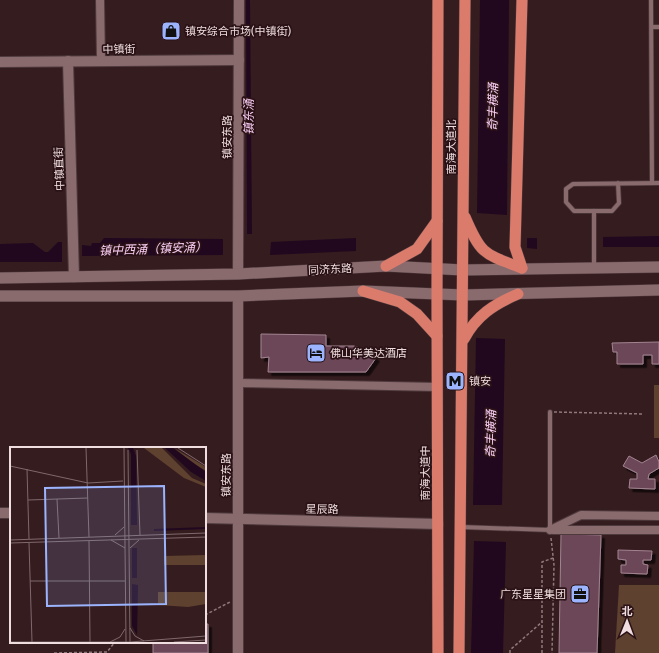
<svg xmlns="http://www.w3.org/2000/svg" width="659" height="653" viewBox="0 0 659 653" font-family="'Fira Sans','Noto Sans SC',sans-serif">
<style>
.green{fill:#5f412f}
.water{fill:#21081f}
.building{fill:#6c4658;stroke:#a28591;filter:url(#shadow)}
.lines{fill:none;stroke-linecap:round;stroke-linejoin:round}
.service-casing{stroke:#4e3a3c;stroke-width:5.5}
.minor-casing{stroke:#4e3a3c;stroke-width:10}
.tertiary-casing{stroke:#4e3a3c;stroke-width:12}
.secondary-casing{stroke:#4e3a3c;stroke-width:12}
.trunk-casing{stroke:#4e3a3c;stroke-width:12}
.path{stroke:#8f797c;stroke-width:1.5;stroke-dasharray:3 2;stroke-linecap:butt}
.service{stroke:#896a6d;stroke-width:4}
.minor{stroke:#896a6d;stroke-width:8}
.tertiary{stroke:#896a6d;stroke-width:10}
.secondary{stroke:#896a6d;stroke-width:11}
.trunk{stroke:#da7b6c;stroke-width:11}
.labels{text-anchor:middle;stroke-width:3.5;stroke-linejoin:round;paint-order:stroke}
.poi-label{font-size:11px;fill:#efdddf;stroke:#2a1216;text-anchor:start}
.street-label{font-size:11px;fill:#efdddf;stroke:#2a1216}
.water-label{font-size:12px;font-style:italic;fill:#facef4;stroke:#2a1216}
.inset-road{fill:none;stroke:#7f696c;stroke-width:1}
.view{fill:#9bb4fd;fill-opacity:0.15;stroke:#9bb4fd;stroke-width:2}
.inset-edge{fill:none;stroke:#efdddf;stroke-width:2}
</style>
<defs>
<filter id="shadow"><feDropShadow dx="3.5" dy="3.5" stdDeviation="0" flood-color="#0009"/></filter>
</defs>
<rect width="100%" height="100%" fill="#351c1f"/>
<g class="green">
<rect x="654" y="385" width="5" height="53"/>
<polygon points="619,585 659,585 659,653 615,653"/>
</g>
<g class="water">
<polygon points="246,0 250,0 252,234 247,234"/>
<polygon points="480,0 509,0 507,215 477,213"/>
<polygon points="659,236 659,247 603,247 603,237"/>
<polygon points="104,238 223,239 223,255 82,256 82,245 91,246 92,243 100,243"/>
<polygon points="356,238 356,251 270,255 271,242"/>
<polygon points="527,238 537,238 537,249 527,248"/>
<polygon points="58,242 62,242 62,262 0,262 0,244 33,243 45,252 48,252"/>
<polygon points="476,338 505,339 502,505 473,505"/>
<polygon points="474,541 506,542 503,653 471,653"/>
</g>
<g class="building">
<polygon points="261,334 326,335 326,346 354,346 366,350 376,358 366,372 268,372 269,357 261,358"/>
<polygon points="659,342 659,364 652,364 652,355 643,355 643,364 617,364 617,352 613,352 612,343"/>
<polygon points="656,455 659,462 659,468 649,474 648,479 655,479 655,489 629,488 630,479 637,479 637,473 623,466 629,456 642,463"/>
<polygon points="561,534 601,535 597,653 559,653"/>
<polygon points="618,550 652,551 651,560 643,560 643,564 648,565 647,574 621,573 621,565 626,565 626,560 618,559"/>
<polygon points="205,624 208,624 208,653 153,653 153,642 205,642"/>
</g>
<g class="lines">
<g class="service-casing">
<g id="service">
<polyline points="651,0 652,183"/>
<polyline points="652,27 659,27"/>
<polyline points="618,183 619,203 612,211 574,211 566,202 566,189 573,184 659,183"/>
<polyline points="594,211 594,267"/>
<polyline points="461,527 550,530 550,412"/>
</g>
</g>
<g class="minor-casing">
<g id="minor">
<polyline points="100,0 101,61"/>
<polyline points="238,383 438,387"/>
<polyline points="550,530 581,515 659,516"/>
<polyline points="553,530 659,530"/>
</g>
</g>
<g class="tertiary-casing">
<g id="tertiary">
<polyline points="68,61 74,277"/>
<polyline points="0,62 239,60"/>
<polyline points="238,274 239,0"/>
<polyline points="238,296 238,653"/>
<polyline points="0,513 11,513"/>
<polyline points="205,518 438,524"/>
</g>
</g>
<g class="secondary-casing">
<g id="secondary">
<polyline points="0,278 238,274 386,266 463,270 659,267"/>
<polyline points="0,296 238,296 363,291 463,295 659,290"/>
</g>
</g>
<g class="trunk-casing">
<g id="trunk">
<polyline points="438,0 437,294 438,653"/>
<path d="M465,217C481,255 484,254 522,268"/>
<polyline points="386,266 417,249 437,221"/>
<polyline points="522,268 515,247 522,0"/>
<polyline points="363,291 400,302 417,314 437,336"/>
<path d="M464,339C476,316 494,304 518,294"/>
<polyline points="459,653 465,0"/>
</g>
</g>
<g class="path">
<polyline points="554,412 644,414"/>
<polyline points="551,538 554,565 552,653"/>
<polyline points="205,615 230,602"/>
<polyline points="54,653 107,652 115,642"/>
<polyline points="510,653 510,650 542,622"/>
<polyline points="542,653 542,562 553,558"/>
</g>
<use href="#service" class="service"/>
<use href="#minor" class="minor"/>
<use href="#tertiary" class="tertiary"/>
<use href="#secondary" class="secondary"/>
<use href="#trunk" class="trunk"/>
</g>
<defs>
<g id="shop-square" transform="scale(1)"><rect x="-9" y="-9" width="18" height="18" rx="4" fill="#9bb4fd" stroke="#2a1216"/><path d="M-5-2.5h2.3a2.7 3.5 0 0 1 5.4 0H5L5.5 6h-11ZM-1.5-2.5h3a1.5 2.3 0 0 0-3 0Z" fill="#111"/></g>
<g id="hotel-square" transform="scale(1)"><rect x="-9" y="-9" width="18" height="18" rx="4" fill="#9bb4fd" stroke="#2a1216"/><path d="M-6-4.5h1.5V1H6V5H4.5V3h-9V5H-6ZM-4 0a1.8 1.8 0 1 1 3.6 0ZM.5 0V-2.5h3Q6-2.5 6 0Z" fill="#111"/></g>
<g id="metro-square" transform="scale(1)"><rect x="-9" y="-9" width="18" height="18" rx="4" fill="#9bb4fd" stroke="#2a1216"/><path d="M-5.5 5V-5H-3L0 0L3-5H5.5V5H3V-.5L0 4L-3-.5V5Z" fill="#111"/></g>
<g id="office-square" transform="scale(1)"><rect x="-9" y="-9" width="18" height="18" rx="4" fill="#9bb4fd" stroke="#2a1216"/><path d="M-6-3h4V-5.5h4V-3h4V5H-6ZM-1-4.5V-3h2v-1.5ZM-6 0V1H6V0Z" fill="#111"/></g>
</defs>
<g fill-rule="evenodd">
<use href="#shop-square" x="171" y="31"/>
<use href="#hotel-square" x="316" y="353"/>
<use href="#metro-square" x="455" y="381"/>
<use href="#office-square" x="580" y="594"/>
</g>
<g class="labels">
<g class="poi-label">
<text x="185" y="35">镇安综合市场(中镇街)</text>
<text x="330" y="357">佛山华美达酒店</text>
<text x="469" y="385">镇安</text>
<text x="566" y="598" text-anchor="end">广东星星集团</text>
</g>
<g class="street-label">
<text transform="translate(119 49) rotate(-1)" y="4">中镇街</text>
<text transform="translate(227 137) rotate(-90)" y="4">镇安东路</text>
<text transform="translate(451 147) rotate(-90)" y="4">南海大道北</text>
<text transform="translate(59 169) rotate(-92)" y="4">中镇直街</text>
<text transform="translate(330 269) rotate(-3)" y="4">同济东路</text>
<text transform="translate(425 473) rotate(-90)" y="4">南海大道中</text>
<text transform="translate(226 475) rotate(-90)" y="4">镇安东路</text>
<text transform="translate(322 509) rotate(1)" y="4">星辰路</text>
</g>
<g class="water-label">
<text transform="translate(493 107) rotate(-89)" y="4">奇丰横涌</text>
<text transform="translate(249 117) rotate(-90)" y="4">镇东涌</text>
<text transform="translate(153 249) rotate(-2)" y="4">镇中西涌（镇安涌）</text>
<text transform="translate(491 434) rotate(-89)" y="4">奇丰横涌</text>
</g>
</g>
<g transform="translate(10 447)">
<rect width="196" height="196" fill="#351c1f"/>
<path d="M134,1H152L182,31L196,37V40L174,31ZM164,1L196,20V24L184,17ZM196,108V118H154V109ZM148,145H196V157L178,160L148,158Z" fill="#5f412f"/>
<path d="M118,1H123L126,9L127,78H121V7ZM155,1H163L196,25V34L181,25ZM196,80V82L144,84V82ZM122,101H127V131H122ZM122,137L128,138L127,188L122,179Z" fill="#21081f"/>
<path class="inset-road" d="M76,1L79,90M114,1L116,195M168,1L196,19M118,3L120,195M127,3L130,88M0,19L78,36L113,34M17,22L19,92M47,52L49,91M18,53L78,51M105,88L114,80M0,93L196,86M101,93L115,101M79,94L80,195M0,96L196,90M19,96L22,195M120,101L129,93M20,134H115M120,181L125,189L134,194M0,195H120L196,189M100,195L110,190L115,182M164,195L196,193"/>
<path class="view" d="M154,39L156,157L37,159L35,41Z"/>
<rect width="196" height="196" class="inset-edge"/>
</g>
<g transform="translate(627 621) rotate(1)" stroke="#2a1216" stroke-width="3" paint-order="stroke">
<path d="M0-3L7 15L0 10L-7 15Z" fill="#efdddf"/>
<text y="-6" font-size="11" font-weight="bold" text-anchor="middle" fill="#efdddf">北</text>
</g>
</svg>
